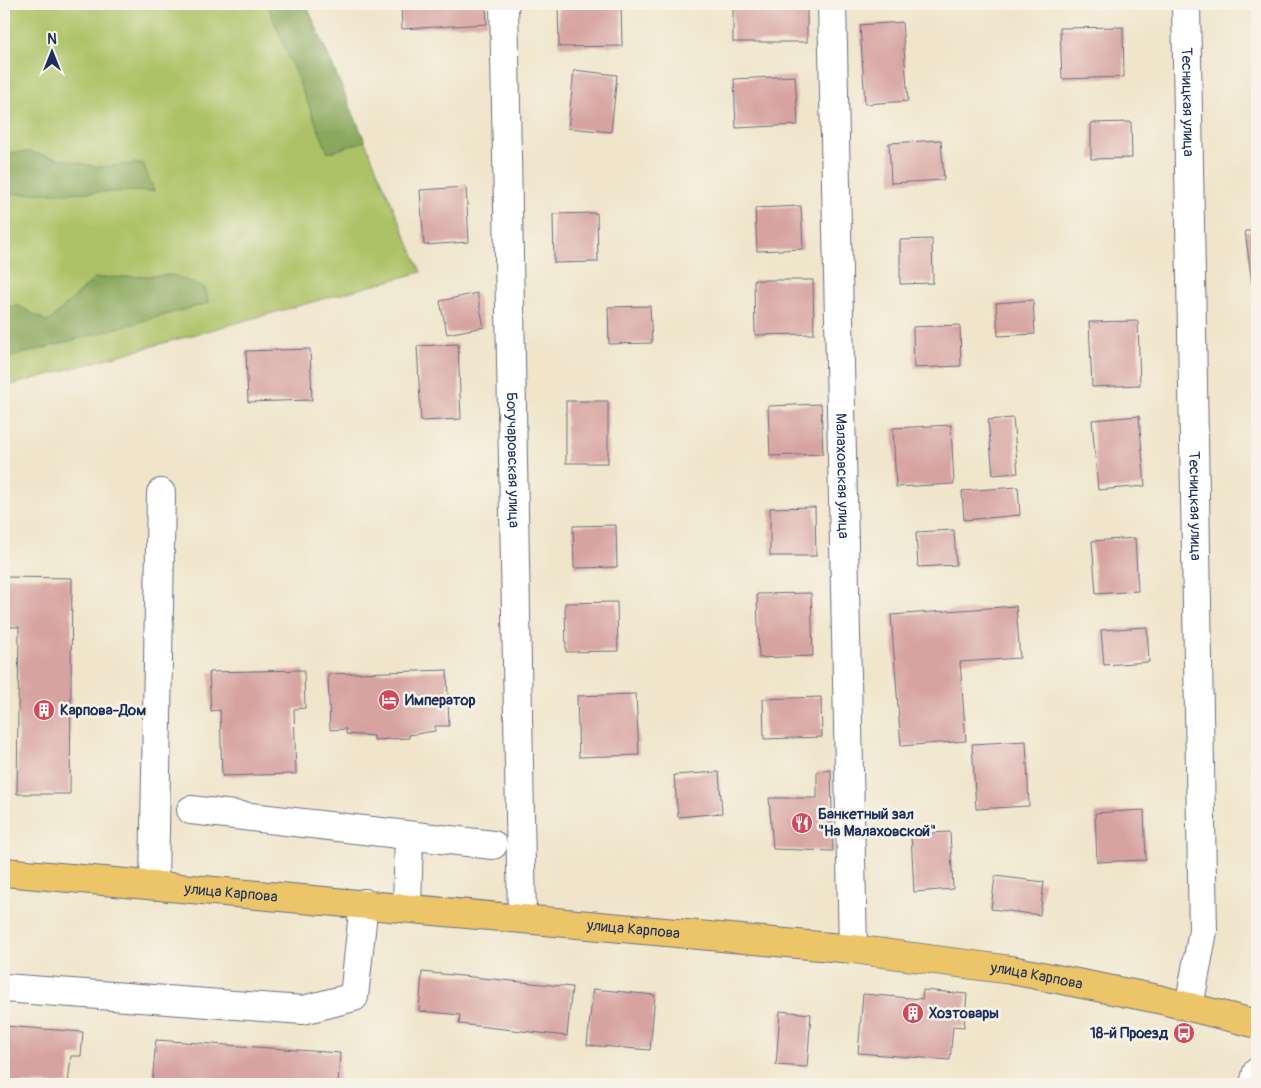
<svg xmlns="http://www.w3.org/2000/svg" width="1261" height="1088" viewBox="0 0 1261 1088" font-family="Pangolin,sans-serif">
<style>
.green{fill:#adc266;stroke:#647862}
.forest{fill:#8aa85b;stroke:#526c5c}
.building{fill:#d7a3a0}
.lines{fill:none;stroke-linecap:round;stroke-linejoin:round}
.minor-casing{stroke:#666f84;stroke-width:30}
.major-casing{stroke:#666f84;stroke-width:30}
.minor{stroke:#fff;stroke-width:28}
.major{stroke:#edc569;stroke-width:28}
.labels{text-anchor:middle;stroke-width:5;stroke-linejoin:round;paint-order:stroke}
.street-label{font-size:15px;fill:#1b2f5e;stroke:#f7f3e8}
.poi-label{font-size:15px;font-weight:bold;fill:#1b2f5e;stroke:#f7f3e8;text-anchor:start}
</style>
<rect width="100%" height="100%" fill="#f7f3e8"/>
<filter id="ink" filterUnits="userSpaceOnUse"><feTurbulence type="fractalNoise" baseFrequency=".02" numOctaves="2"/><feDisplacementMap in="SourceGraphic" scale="10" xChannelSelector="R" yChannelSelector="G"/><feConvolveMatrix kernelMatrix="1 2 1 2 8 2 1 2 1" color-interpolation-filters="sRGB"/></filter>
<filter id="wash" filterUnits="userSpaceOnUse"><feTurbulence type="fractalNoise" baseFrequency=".0096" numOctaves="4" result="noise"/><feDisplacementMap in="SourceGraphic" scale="20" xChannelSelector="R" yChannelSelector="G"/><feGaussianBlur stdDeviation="1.12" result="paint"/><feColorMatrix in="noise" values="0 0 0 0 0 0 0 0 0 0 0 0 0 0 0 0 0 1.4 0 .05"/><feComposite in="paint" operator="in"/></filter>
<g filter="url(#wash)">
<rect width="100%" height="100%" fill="#f0e5ca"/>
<polygon class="green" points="4,4 306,4 421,272 4,387"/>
<g class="forest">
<polygon points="267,4 306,4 365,141 328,153"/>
<polygon points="29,152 98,167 143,163 154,191 4,194 4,153"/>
<polygon points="173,275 205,288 209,303 4,359 4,306 19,306 48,322 95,278"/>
</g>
<g id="blocks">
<g class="building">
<polygon points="401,4 486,4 487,24 402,29"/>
<polygon points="558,4 621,4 622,46 559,47"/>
<rect x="733" y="4" width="74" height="38"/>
<polygon points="902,22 908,101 865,104 860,25"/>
<polygon points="1123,27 1124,77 1062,79 1060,28"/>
<polygon points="574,70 617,75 611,132 568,128"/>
<polygon points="795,76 798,125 736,128 734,79"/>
<polygon points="1131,122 1132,158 1091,159 1091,123"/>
<polygon points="941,140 944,180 891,183 889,143"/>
<polygon points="466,187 469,242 424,245 420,190"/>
<polygon points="801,206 803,249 757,251 755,208"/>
<polygon points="597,213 598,262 554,263 553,214"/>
<polygon points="1245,231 1257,231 1257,283 1252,283"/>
<polygon points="932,239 933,283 900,284 900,240"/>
<polygon points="754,280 813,280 814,334 755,335"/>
<polygon points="477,293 484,327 447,334 440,301"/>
<polygon points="1033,300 1035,334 998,336 996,303"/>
<polygon points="650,306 652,343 609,344 608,307"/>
<polygon points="1138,321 1140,385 1092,387 1089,322"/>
<polygon points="960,325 961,366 914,368 913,327"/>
<polygon points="458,344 461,419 421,421 417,346"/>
<polygon points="310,349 312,400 248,402 246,351"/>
<rect x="566" y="401" width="42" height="62"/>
<polygon points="821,404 823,454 770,456 768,406"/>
<polygon points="1139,416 1145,486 1098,490 1092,420"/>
<polygon points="1013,418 1018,473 993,475 988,420"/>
<polygon points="951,425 954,484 896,487 893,428"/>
<polygon points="1018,487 1020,515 964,520 962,491"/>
<polygon points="815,507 816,556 770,556 770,508"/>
<polygon points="616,525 617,567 574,568 573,526"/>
<polygon points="954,530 956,565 918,567 916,532"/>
<polygon points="1135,538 1138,591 1096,594 1092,541"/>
<polygon points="4,577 72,578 70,794 17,794 19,627 4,627"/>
<polygon points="811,593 813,656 759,658 757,594"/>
<polygon points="617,602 618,651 566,652 565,603"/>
<polygon points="1016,606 1020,658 960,662 966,741 901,746 891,615"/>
<polygon points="1147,627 1149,662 1104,665 1101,630"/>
<polygon points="304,670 305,708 294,709 296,774 222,776 220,710 211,711 209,672"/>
<polygon points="447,670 449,726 435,726 435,731 409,735 409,738 374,740 374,736 346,734 346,729 330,730 328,674"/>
<polygon points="636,694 639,755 579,757 577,696"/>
<polygon points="821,697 822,737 764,739 763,699"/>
<polygon points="1026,741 1029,806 976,809 972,744"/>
<polygon points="831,770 833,851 773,849 769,798 817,798 817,772"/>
<polygon points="719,772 722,813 678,817 674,775"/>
<polygon points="1144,810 1146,860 1097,862 1095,813"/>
<polygon points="950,832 953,889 914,892 911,834"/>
<polygon points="995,876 1044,882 1040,915 991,909"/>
<polygon points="422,972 572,987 567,1036 459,1024 460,1015 419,1011"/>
<polygon points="593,989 655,995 650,1050 587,1045"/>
<polygon points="923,990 967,994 964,1027 953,1026 950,1060 858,1053 863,994 922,999"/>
<polygon points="780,1011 811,1014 807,1067 776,1065"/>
<polygon points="4,1026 83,1032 81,1056 71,1056 68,1084 4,1084"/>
<polygon points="156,1040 340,1053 338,1084 152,1084"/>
</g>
</g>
</g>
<g filter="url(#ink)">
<use href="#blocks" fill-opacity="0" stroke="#666f84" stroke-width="1"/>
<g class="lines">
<g class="minor-casing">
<g id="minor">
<path id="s1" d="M504,4L522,917"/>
<path id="s2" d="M832,4L853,949"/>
<path id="s3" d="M1186,4L1203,931L1189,1007"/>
<polyline points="191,810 493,845"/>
<polyline points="154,884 161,493"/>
<polyline points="407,907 409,837"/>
<polyline points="4,988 303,1010 354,997 364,903"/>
<polyline points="1254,1084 1257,1072"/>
</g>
</g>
<g class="major-casing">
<g id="major">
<path id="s4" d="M4,872L853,949L1011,970L1158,999L1257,1024"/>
</g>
</g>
<use href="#minor" class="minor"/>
<use href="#major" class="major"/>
</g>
</g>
<defs>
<g id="hotel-disc" transform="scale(1.125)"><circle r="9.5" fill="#d1495b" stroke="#f7f3e8"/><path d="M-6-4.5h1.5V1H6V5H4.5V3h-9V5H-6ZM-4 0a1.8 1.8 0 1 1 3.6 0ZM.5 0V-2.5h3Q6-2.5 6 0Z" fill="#fff"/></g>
<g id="building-disc" transform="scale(1.125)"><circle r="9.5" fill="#d1495b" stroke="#f7f3e8"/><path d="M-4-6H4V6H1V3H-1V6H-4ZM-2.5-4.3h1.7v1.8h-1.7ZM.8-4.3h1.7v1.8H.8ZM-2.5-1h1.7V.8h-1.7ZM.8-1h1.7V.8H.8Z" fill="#fff"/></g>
<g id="restaurant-disc" transform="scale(1.125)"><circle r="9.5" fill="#d1495b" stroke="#f7f3e8"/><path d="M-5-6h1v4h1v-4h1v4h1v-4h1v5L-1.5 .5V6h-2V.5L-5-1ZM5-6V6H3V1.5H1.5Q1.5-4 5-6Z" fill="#fff"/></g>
<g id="bus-disc" transform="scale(1.125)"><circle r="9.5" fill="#d1495b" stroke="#f7f3e8"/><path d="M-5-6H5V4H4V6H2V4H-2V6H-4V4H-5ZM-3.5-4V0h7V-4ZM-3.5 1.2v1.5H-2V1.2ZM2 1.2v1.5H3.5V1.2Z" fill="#fff"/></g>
</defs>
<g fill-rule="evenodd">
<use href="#hotel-disc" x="389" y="700"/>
<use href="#building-disc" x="44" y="710"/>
<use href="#restaurant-disc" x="802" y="823"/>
<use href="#building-disc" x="913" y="1013"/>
<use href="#bus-disc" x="1184" y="1033"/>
</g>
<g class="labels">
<g class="street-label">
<text dy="5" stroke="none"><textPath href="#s3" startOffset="98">Тесницкая улица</textPath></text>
<text dy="5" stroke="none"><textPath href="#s1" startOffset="456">Богучаровская улица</textPath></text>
<text dy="5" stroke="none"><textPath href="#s2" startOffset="472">Малаховская улица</textPath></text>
<text dy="5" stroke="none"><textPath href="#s3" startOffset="502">Тесницкая улица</textPath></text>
<text dy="5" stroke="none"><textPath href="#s4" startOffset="228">улица Карпова</textPath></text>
<text dy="5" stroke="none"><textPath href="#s4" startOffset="632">улица Карпова</textPath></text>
<text dy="5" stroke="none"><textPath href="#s4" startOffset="1038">улица Карпова</textPath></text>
</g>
<g class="poi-label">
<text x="405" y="705">Император</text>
<text x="60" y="715">Карпова-Дом</text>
<text x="818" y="819">Банкетный зал<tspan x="818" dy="17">"На Малаховской"</tspan></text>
<text x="929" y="1018">Хозтовары</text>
<text x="1168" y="1038" text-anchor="end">18-й Проезд</text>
</g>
</g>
<rect width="1261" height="1088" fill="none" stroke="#f7f3e8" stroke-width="20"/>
<g transform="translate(52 52)" stroke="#f7f3e8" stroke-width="4" paint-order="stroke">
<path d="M0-4L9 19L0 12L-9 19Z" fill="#1b2f5e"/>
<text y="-8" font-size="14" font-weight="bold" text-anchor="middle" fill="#1b2f5e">N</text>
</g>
</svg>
